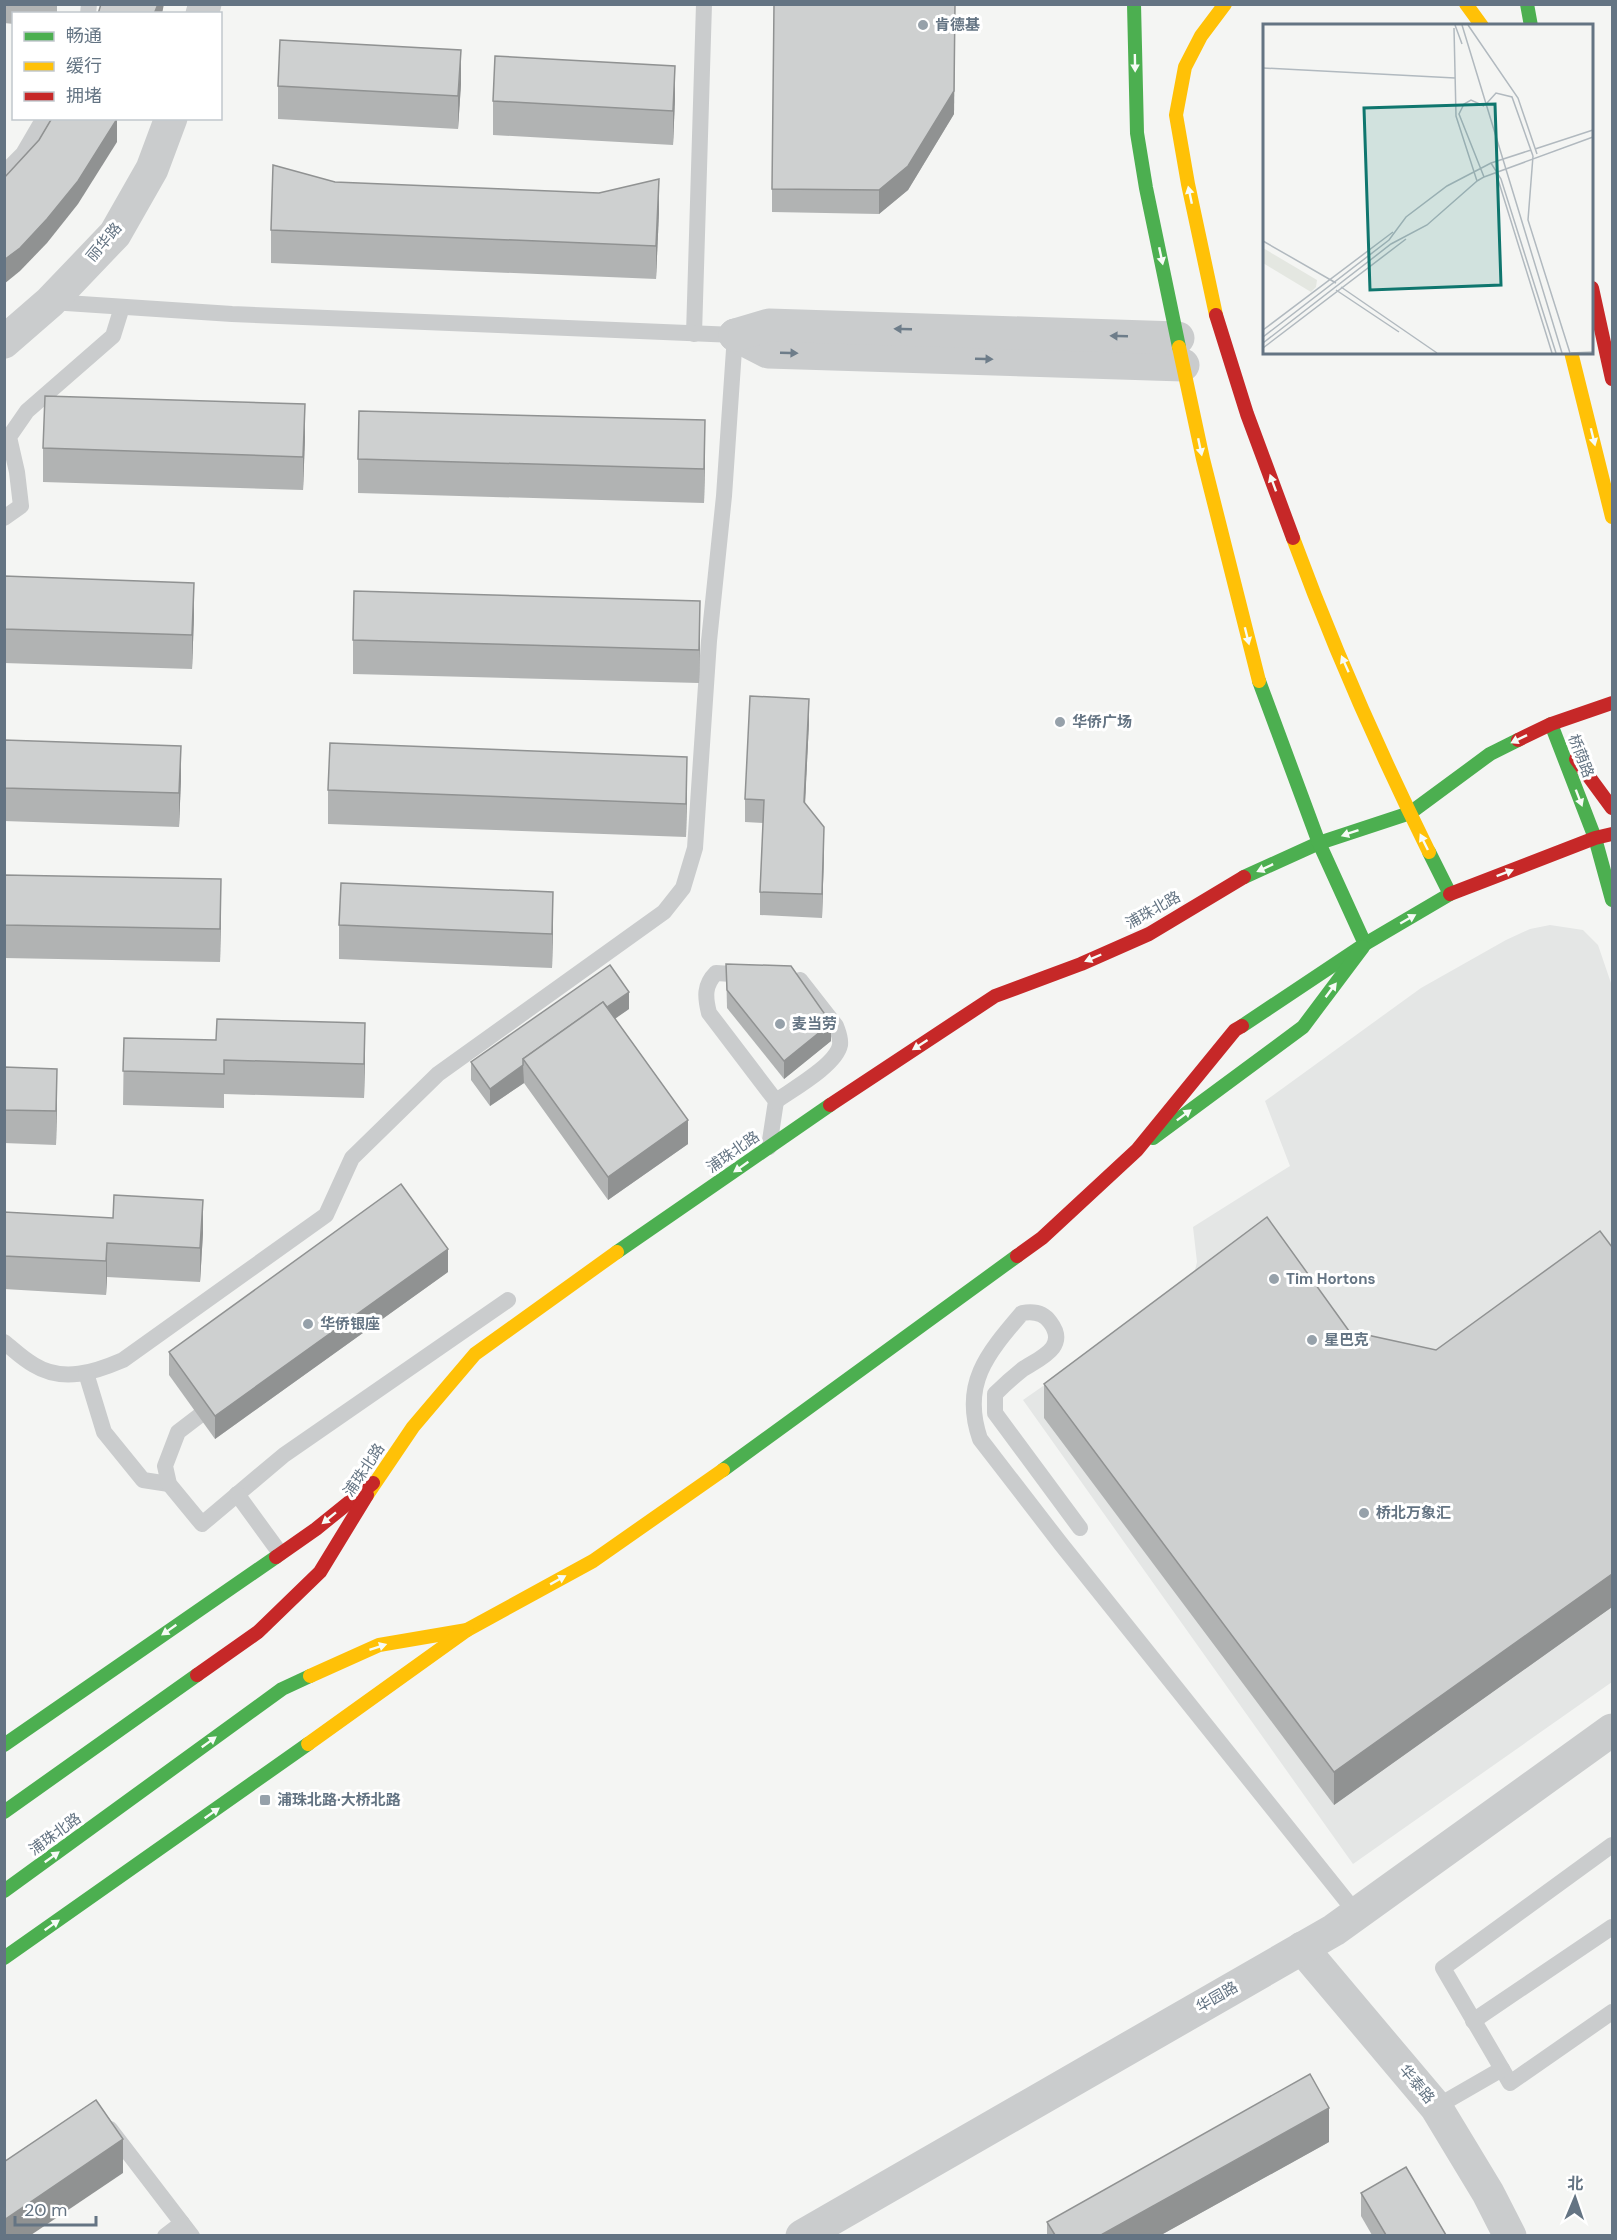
<svg xmlns="http://www.w3.org/2000/svg" width="1617" height="2240" viewBox="0 0 1617 2240" font-family="'DM Sans','Noto Sans SC',sans-serif">
<style>
.built{fill:#e4e6e5}
.lines{fill:none;stroke-linecap:round;stroke-linejoin:round}
.lane{stroke:#cacccd;stroke-width:16}
.street{stroke:#cacccd;stroke-width:33}
.fast{stroke:#4caf50;stroke-width:14}
.slow{stroke:#ffc107;stroke-width:14}
.jam{stroke:#c62828;stroke-width:14}
.wall{fill:#b1b3b3}
.shaded-wall{fill:#909292}
.building{fill:#ced0d0;stroke:#909292;stroke-width:1.5}
.oneway{fill:#f6fbf6}
.oneway2{fill:#6e7d8a}
.poi-dot{fill:#96a1aa;stroke:#fff;stroke-width:2}
.labels{text-anchor:middle;stroke-width:6;stroke-linejoin:round;paint-order:stroke}
.poi-label{font-size:15px;font-weight:bold;fill:#647483;stroke:#fff;text-anchor:start}
.street-label{font-size:15px;fill:#647483;stroke:#fff}
.inset-road{fill:none;stroke:#b1b9bf;stroke-width:1.5}
.view{fill:#0f766e;fill-opacity:0.15;stroke:#0f766e;stroke-width:3}
.inset-edge{fill:none;stroke:#647483;stroke-width:3}
</style>
<rect width="100%" height="100%" fill="#f4f5f3"/>
<polygon class="built" points="1550,925 1583,930 1598,945 1612,986 1612,1682 1353,1864 1023,1400 1192,1282 1197,1262 1193,1227 1290,1166 1265,1101 1421,988 1506,940 1530,929"/>
<g class="lines">
<g class="lane">
<polyline points="88,14 89,4"/>
<polyline points="4,173 23,154 44,118"/>
<polyline points="694,334 704,4"/>
<polyline points="4,518 21,506 17,472 9,437 27,411 113,336 122,307"/>
<path d="M748,975L716,973C704,985 705,997 709,1013L776,1101L769,1147"/>
<path d="M776,1101C793,1089 836,1065 840,1045C841,1038 838,1032 836,1026L800,980"/>
<path d="M4,1342C14,1350 23,1359 34,1365C63,1383 95,1372 123,1360L326,1215L352,1158L438,1074L664,912L683,888L695,848L709,641L724,496L735,335L232,314L51,302"/>
<polyline points="86,1373 104,1432 143,1480 169,1484"/>
<polyline points="212,1406 178,1432 165,1466 169,1484 202,1524 284,1455 508,1300"/>
<polyline points="237,1494 280,1553"/>
<path d="M1080,1528L995,1413V1394C1004,1385 1013,1377 1023,1369C1040,1358 1069,1347 1050,1322C1043,1312 1033,1311 1022,1313C987,1354 961,1384 980,1439L1061,1544L1357,1914"/>
<polyline points="1473,2021 1612,1927"/>
<polyline points="1502,2069 1510,2083 1612,2012"/>
<polyline points="1436,2107 1502,2069 1443,1968 1612,1845"/>
<polyline points="110,2129 192,2236"/>
<polyline points="165,2236 182,2223"/>
</g>
<g class="street">
<polyline points="202,14 205,4"/>
<polyline points="735,335 768,352 1183,365"/>
<polyline points="735,335 769,325 1178,338"/>
<polyline points="4,342 50,302 115,234 152,169 171,118"/>
<polyline points="1302,1948 1436,2107 1488,2193 1510,2236"/>
<polyline points="802,2236 1334,1930 1612,1730"/>
</g>
<g class="fast">
<polyline points="1134,4 1137,133 1146,188 1179,347"/>
<polyline points="1527,4 1531,26"/>
<polyline points="1551,724 1595,838 1612,900"/>
<polyline points="1244,877 1319,843 1410,813 1490,754 1518,740"/>
<polyline points="1365,944 1450,894 1429,852"/>
<polyline points="1242,1026 1365,944 1319,843 1259,681"/>
<polyline points="1153,1138 1303,1027 1363,947"/>
<polyline points="617,1252 830,1105"/>
<polyline points="723,1470 1017,1256"/>
<polyline points="4,1745 276,1557"/>
<polyline points="4,1812 197,1675"/>
<polyline points="4,1891 282,1689 310,1676"/>
<polyline points="4,1958 308,1744"/>
</g>
<g class="slow">
<polyline points="1466,4 1482,26"/>
<polyline points="1216,315 1188,184 1176,115 1185,67 1201,36 1225,4"/>
<polyline points="1179,347 1203,459 1259,681"/>
<polyline points="1571,352 1612,517"/>
<path d="M1293,538C1332,644 1379,751 1429,852"/>
<polyline points="367,1495 413,1427 475,1354 617,1252"/>
<polyline points="310,1676 379,1645 467,1630 593,1561 723,1470"/>
<polyline points="308,1744 467,1630"/>
</g>
<g class="jam">
<polyline points="1592,288 1612,379"/>
<polyline points="1216,315 1247,414 1293,538"/>
<polyline points="1518,740 1551,724 1612,703"/>
<polyline points="1576,759 1612,808"/>
<polyline points="1450,894 1595,838 1612,834"/>
<polyline points="830,1105 995,996 1081,964 1149,934 1244,877"/>
<polyline points="1017,1256 1042,1238 1137,1150 1235,1030 1242,1026"/>
<polyline points="276,1557 316,1529 373,1483"/>
<polyline points="197,1675 258,1632 320,1572 367,1495"/>
</g>
</g>
<g class="wall">
<polygon points="4,4 57,4 57,14 14,14 14,24 4,23"/>
<polygon points="955,4 954,114 908,190 879,214 772,212 772,189"/>
<polygon points="461,84 458,129 278,119 278,86"/>
<polygon points="675,99 673,145 493,135 493,101"/>
<polygon points="335,182 659,212 656,279 271,263 271,230"/>
<polygon points="305,438 303,490 43,482 43,448"/>
<polygon points="705,454 704,503 358,493 358,459"/>
<polygon points="4,576 194,616 192,669 4,663"/>
<polygon points="700,635 699,683 353,674 353,640"/>
<polygon points="809,722 805,803 824,850 822,918 760,915 760,892 763,823 745,822 745,799"/>
<polygon points="4,740 181,779 179,827 4,821"/>
<polygon points="328,790 687,790 686,837 328,824"/>
<polygon points="4,875 221,912 220,962 4,958"/>
<polygon points="339,925 553,926 552,968 339,959"/>
<polygon points="726,964 831,1041 784,1079 727,1008"/>
<polygon points="629,1009 615,1018 688,1144 608,1200 524,1083 490,1106 471,1080 471,1062"/>
<polygon points="124,1038 365,1056 364,1098 224,1094 224,1108 123,1105"/>
<polygon points="4,1067 57,1102 56,1145 4,1143"/>
<polygon points="4,1212 203,1233 200,1282 107,1277 106,1295 4,1289"/>
<polygon points="1612,1247 1612,1607 1334,1805 1044,1418 1044,1384 1349,1331 1436,1350"/>
<polygon points="448,1272 215,1439 169,1375 169,1352"/>
<polygon points="1329,2142 1161,2235 1047,2235 1047,2222"/>
<polygon points="1361,2193 1446,2235 1372,2235 1361,2216"/>
</g>
<g class="shaded-wall">
<polygon points="158,4 164,4 162,14 154,14"/>
<polygon points="955,4 954,114 908,190 879,214 879,190"/>
<polygon points="461,50 461,84 458,129 458,96"/>
<polygon points="675,66 675,99 673,145 673,111"/>
<polygon points="117,119 117,142 78,204 47,243 20,271 4,284 4,260"/>
<polygon points="659,179 659,212 656,279 656,246"/>
<polygon points="305,404 305,438 303,490 303,457"/>
<polygon points="705,420 705,454 704,503 704,469"/>
<polygon points="194,583 194,616 192,669 192,635"/>
<polygon points="700,601 700,635 699,683 699,650"/>
<polygon points="809,699 809,722 804,825 804,802"/>
<polygon points="181,746 181,779 179,827 179,793"/>
<polygon points="687,757 687,790 686,837 686,804"/>
<polygon points="824,827 824,850 822,918 822,894"/>
<polygon points="221,879 221,912 220,962 220,929"/>
<polygon points="553,892 553,926 552,968 552,934"/>
<polygon points="629,992 629,1009 535,1075 526,1063"/>
<polygon points="365,1023 365,1056 364,1098 364,1064"/>
<polygon points="831,1023 831,1041 784,1079 784,1061"/>
<polygon points="523,1065 524,1083 490,1106 490,1089"/>
<polygon points="57,1069 57,1102 56,1145 56,1111"/>
<polygon points="688,1120 688,1144 608,1200 608,1177"/>
<polygon points="203,1200 203,1233 200,1282 200,1248"/>
<polygon points="107,1243 107,1277 106,1295 106,1261"/>
<polygon points="448,1249 448,1272 215,1439 215,1416"/>
<polygon points="1612,1574 1612,1607 1334,1805 1334,1772"/>
<polygon points="1329,2108 1329,2142 1161,2235 1101,2235"/>
<polygon points="123,2139 123,2173 31,2235 4,2235 4,2220"/>
</g>
<g class="building">
<polygon points="101,4 158,4 154,14 98,14"/>
<polygon points="774,4 955,4 954,91 908,166 879,190 772,189"/>
<polygon points="280,40 461,50 458,96 278,86"/>
<polygon points="495,56 675,66 673,111 493,101"/>
<polygon points="52,118 117,119 78,181 47,219 20,248 4,260 4,178 39,140"/>
<polygon points="273,165 335,182 599,193 659,179 656,246 271,230"/>
<polygon points="45,396 305,404 303,457 43,448"/>
<polygon points="359,411 705,420 704,469 358,459"/>
<polygon points="4,576 194,583 192,635 4,629"/>
<polygon points="354,591 700,601 699,650 353,640"/>
<polygon points="750,696 809,699 804,802 824,827 822,894 760,892 764,800 745,799"/>
<polygon points="4,740 181,746 179,793 4,788"/>
<polygon points="330,743 687,757 686,804 328,790"/>
<polygon points="4,875 221,879 220,929 4,925"/>
<polygon points="341,883 553,892 552,934 339,925"/>
<polygon points="726,964 791,966 831,1023 784,1061 727,990"/>
<polygon points="610,965 629,992 607,1007 603,1002 523,1059 523,1065 490,1089 471,1062"/>
<polygon points="603,1002 688,1120 608,1177 523,1059"/>
<polygon points="217,1019 365,1023 364,1064 224,1060 224,1074 123,1071 124,1038 216,1040"/>
<polygon points="4,1067 57,1069 56,1111 4,1110"/>
<polygon points="401,1184 448,1249 215,1416 169,1352"/>
<polygon points="114,1195 203,1200 200,1248 107,1243 106,1261 4,1256 4,1212 113,1218"/>
<polygon points="1267,1217 1349,1331 1436,1350 1600,1231 1612,1247 1612,1574 1334,1772 1044,1384"/>
<polygon points="1310,2074 1329,2108 1101,2235 1055,2235 1047,2222"/>
<polygon points="96,2100 123,2139 4,2220 4,2162"/>
<polygon points="1406,2167 1446,2235 1386,2235 1361,2193"/>
</g>
<defs><path id="oneway-solid" d="M-6-.8H1V-3.2L6.5 0L1 3.2V.8H-6Z" transform="scale(1.5)"/></defs>
<g class="oneway">
<use href="#oneway-solid" transform="translate(1135 63) rotate(89)"/>
<use href="#oneway-solid" transform="translate(1190 195) rotate(-102)"/>
<use href="#oneway-solid" transform="translate(1161 256) rotate(78)"/>
<use href="#oneway-solid" transform="translate(1593 437) rotate(76)"/>
<use href="#oneway-solid" transform="translate(1200 447) rotate(78)"/>
<use href="#oneway-solid" transform="translate(1273 483) rotate(-110)"/>
<use href="#oneway-solid" transform="translate(1247 636) rotate(76)"/>
<use href="#oneway-solid" transform="translate(1345 664) rotate(-114)"/>
<use href="#oneway-solid" transform="translate(1519 739) rotate(154)"/>
<use href="#oneway-solid" transform="translate(1579 798) rotate(69)"/>
<use href="#oneway-solid" transform="translate(1350 833) rotate(161)"/>
<use href="#oneway-solid" transform="translate(1424 842) rotate(-116)"/>
<use href="#oneway-solid" transform="translate(1265 868) rotate(155)"/>
<use href="#oneway-solid" transform="translate(1505 873) rotate(-21)"/>
<use href="#oneway-solid" transform="translate(1408 919) rotate(-30)"/>
<use href="#oneway-solid" transform="translate(1093 958) rotate(157)"/>
<use href="#oneway-solid" transform="translate(1331 990) rotate(-53)"/>
<use href="#oneway-solid" transform="translate(920 1045) rotate(147)"/>
<use href="#oneway-solid" transform="translate(1184 1115) rotate(-37)"/>
<use href="#oneway-solid" transform="translate(741 1167) rotate(145)"/>
<use href="#oneway-solid" transform="translate(329 1518) rotate(141)"/>
<use href="#oneway-solid" transform="translate(558 1580) rotate(-29)"/>
<use href="#oneway-solid" transform="translate(169 1630) rotate(145)"/>
<use href="#oneway-solid" transform="translate(378 1647) rotate(-18)"/>
<use href="#oneway-solid" transform="translate(209 1742) rotate(-36)"/>
<use href="#oneway-solid" transform="translate(212 1813) rotate(-35)"/>
<use href="#oneway-solid" transform="translate(52 1857) rotate(-36)"/>
<use href="#oneway-solid" transform="translate(52 1925) rotate(-35)"/>
</g>
<g class="oneway2">
<use href="#oneway-solid" transform="translate(903 329) rotate(-178)"/>
<use href="#oneway-solid" transform="translate(1119 336) rotate(-178)"/>
<use href="#oneway-solid" transform="translate(789 353) rotate(2)"/>
<use href="#oneway-solid" transform="translate(984 359) rotate(2)"/>
</g>
<g class="poi-dot">
<circle cx="923" cy="25" r="6"/>
<circle cx="1060" cy="722" r="6"/>
<circle cx="780" cy="1024" r="6"/>
<circle cx="1274" cy="1279" r="6"/>
<circle cx="308" cy="1324" r="6"/>
<circle cx="1312" cy="1340" r="6"/>
<circle cx="1364" cy="1513" r="6"/>
<rect x="259" y="1794" width="12" height="12" rx="3"/>
</g>
<g class="labels">
<g class="poi-label">
<text x="935" y="30">肯德基</text>
<text x="1072" y="727">华侨广场</text>
<text x="792" y="1029">麦当劳</text>
<text x="1286" y="1284">Tim Hortons</text>
<text x="320" y="1329">华侨银座</text>
<text x="1324" y="1345">星巴克</text>
<text x="1376" y="1518">桥北万象汇</text>
<text x="277" y="1805">浦珠北路·大桥北路</text>
</g>
<g class="street-label">
<text transform="translate(104 242) rotate(-50)" y="5">丽华路</text>
<text transform="translate(1581 756) rotate(69)" y="5">桥荫路</text>
<text transform="translate(1153 910) rotate(-29)" y="5">浦珠北路</text>
<text transform="translate(733 1152) rotate(-35)" y="5">浦珠北路</text>
<text transform="translate(364 1470) rotate(-56)" y="5">浦珠北路</text>
<text transform="translate(55 1834) rotate(-36)" y="5">浦珠北路</text>
<text transform="translate(1217 1997) rotate(-30)" y="5">华园路</text>
<text transform="translate(1417 2084) rotate(50)" y="5">华泰路</text>
</g>
</g>
<g transform="translate(1263 24)">
<rect width="330" height="330" fill="#f4f5f3"/>
<path d="M0,224L54,256L53,263L48,268L0,239Z" fill="#e4e7e1"/>
<path class="inset-road" d="M192,1L199,20M199,1L299,329M205,1L255,74L274,130M0,44L192,54M224,79L233,69L249,73L270,132M272,125L330,106M270,132L265,196L307,329M228,139L238,155L293,329M233,149L289,329M221,153L330,113M214,157L221,153L196,90L201,80L208,76L221,82M0,217L73,259M78,263L174,329M73,266L136,308M0,306L130,208M0,313L126,216L143,193L184,162L228,139L268,126M0,319L128,220L164,201L214,157L193,92L191,4M0,324L143,215M308,329L330,328"/>
<path class="view" d="M232,80L238,261L107,266L101,84Z"/>
<rect width="330" height="330" class="inset-edge"/>
</g>
<rect width="1617" height="2240" fill="none" stroke="#647483" stroke-width="12"/>
<rect x="12" y="12" width="210" height="108" fill="#ffffff" stroke="#c1c7cd" stroke-width="1.5"/>
<rect x="24" y="32" width="30" height="9" fill="#4caf50" stroke="#c1c7cd" stroke-width="1.5"/>
<text x="66" y="42" font-size="18" fill="#647483">畅通</text>
<rect x="24" y="62" width="30" height="9" fill="#ffc107" stroke="#c1c7cd" stroke-width="1.5"/>
<text x="66" y="72" font-size="18" fill="#647483">缓行</text>
<rect x="24" y="92" width="30" height="9" fill="#c62828" stroke="#c1c7cd" stroke-width="1.5"/>
<text x="66" y="102" font-size="18" fill="#647483">拥堵</text>
<g transform="translate(1575 2198) rotate(2)" stroke="#ffffff" stroke-width="4.5" paint-order="stroke">
<path d="M0-4.5L10 22L0 15L-10 22Z" fill="#647483"/>
<text y="-9" font-size="16" font-weight="bold" text-anchor="middle" fill="#647483">北</text>
</g>
<path d="M15 2216v9h81v-9" fill="none" stroke="#647483" stroke-width="3"/>
<text x="24" y="2216" font-size="18" fill="#647483" stroke="#ffffff" stroke-width="4.5" paint-order="stroke">20 m</text>
</svg>
